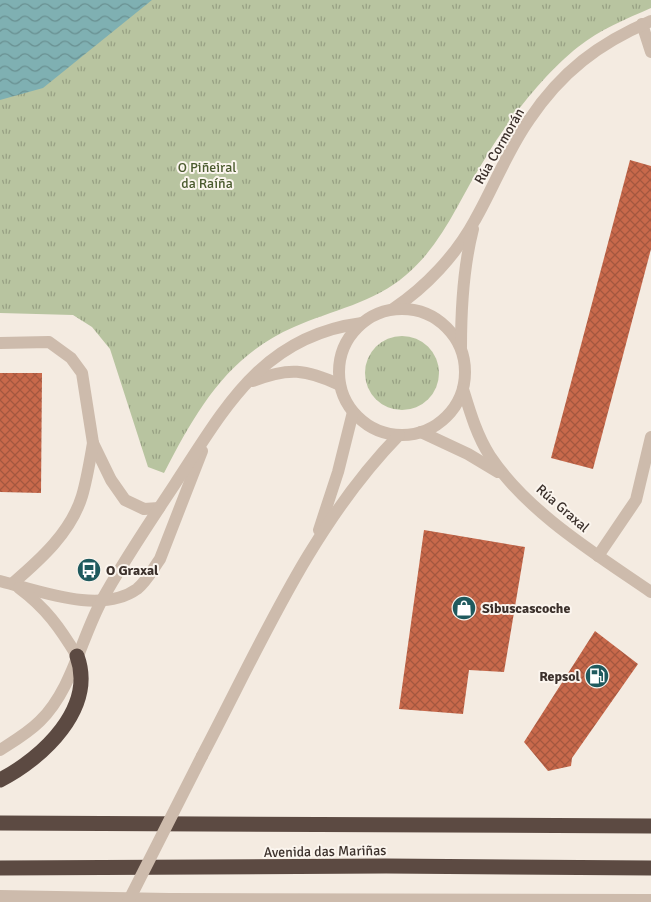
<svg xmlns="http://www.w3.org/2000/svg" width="651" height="902" viewBox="0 0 651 902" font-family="Signika,sans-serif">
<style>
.grass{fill:url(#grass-tufts)}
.water{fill:url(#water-waves)}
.building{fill:url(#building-cross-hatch)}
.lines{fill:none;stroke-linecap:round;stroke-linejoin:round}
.street{stroke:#cdbbac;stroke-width:12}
.highway{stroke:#5c4a42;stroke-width:15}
.street-bridge{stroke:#cdbbac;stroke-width:12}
.labels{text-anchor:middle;stroke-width:4;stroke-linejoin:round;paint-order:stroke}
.street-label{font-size:14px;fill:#3b302b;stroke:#fbf5ee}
.park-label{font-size:14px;fill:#4a5a2e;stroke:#fbf5ee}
.poi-label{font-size:14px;font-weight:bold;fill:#3b302b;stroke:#fbf5ee;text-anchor:start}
</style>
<defs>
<pattern id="grass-tufts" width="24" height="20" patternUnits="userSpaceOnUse" patternTransform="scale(1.25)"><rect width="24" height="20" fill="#b8c4a0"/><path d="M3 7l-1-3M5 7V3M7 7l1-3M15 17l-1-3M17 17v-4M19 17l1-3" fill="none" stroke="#97a083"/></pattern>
<pattern id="water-waves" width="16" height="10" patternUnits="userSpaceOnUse" patternTransform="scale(1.25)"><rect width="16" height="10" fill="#7fb0b2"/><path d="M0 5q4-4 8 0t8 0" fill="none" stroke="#699091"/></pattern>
<pattern id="building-cross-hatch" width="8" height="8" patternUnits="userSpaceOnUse" patternTransform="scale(1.25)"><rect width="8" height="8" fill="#c8694b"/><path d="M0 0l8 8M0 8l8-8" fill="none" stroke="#a4573f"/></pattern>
</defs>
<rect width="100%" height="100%" fill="#f4ebe1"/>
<g class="grass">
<path d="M136,0H651V8C626,19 599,30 578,47C545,73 507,121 486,157C460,197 444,243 406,275C374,303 332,310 294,327C227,356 196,411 164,473L148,467L110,349L92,327L73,315L0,313V99Z"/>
<circle cx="402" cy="373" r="37"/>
</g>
<polygon class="water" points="0,0 152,0 43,88 0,100"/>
<g class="building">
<polygon points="630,160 651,166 651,249 593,469 551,458"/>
<polygon points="0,373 42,373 41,493 0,492"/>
<polygon points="424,530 525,547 504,672 469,670 463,714 399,709"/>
<polygon points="595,631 638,664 572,758 571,766 548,771 524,742"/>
</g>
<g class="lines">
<g class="street">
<polyline points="642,24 651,52"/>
<path d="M393,309C426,287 456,255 475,220C494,187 507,151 529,120C561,72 599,43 651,21"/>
<circle cx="402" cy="372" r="63"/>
<polyline points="0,343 49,342 71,358 82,373 93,443 111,480 125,500 144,509 159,508"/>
<path d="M461,347C461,307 463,268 473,229"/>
<path d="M253,381C288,367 306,369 340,385"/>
<path d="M463,389C470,412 477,436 490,456C528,513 596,554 651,592"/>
<polyline points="421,432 468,454 498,472"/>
<polyline points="319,530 338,472 353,412"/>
<polyline points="598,556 636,500 651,437"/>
<path d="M0,581C40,591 101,615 137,589C147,581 153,569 160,559L202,451"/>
<path d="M13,583C41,559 71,532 82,496C87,479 90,460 93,443"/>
<path d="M19,588C46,608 60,628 77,656"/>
<path d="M0,750C14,741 28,733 40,721C72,690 81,638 102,600C124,560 150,522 175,484C225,408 262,336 362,323"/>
<path d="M202,756C260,646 311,525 399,435"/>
<polyline points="0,896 169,899 651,900"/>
</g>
<g class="highway">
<path d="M0,780C43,758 96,708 77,656"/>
<polyline points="0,823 651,826"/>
<polyline points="0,868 386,866 651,868"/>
</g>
<polyline class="street-bridge" points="128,902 202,756"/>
</g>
<defs>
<g id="bus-disc" transform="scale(1.25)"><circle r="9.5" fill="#1f5a5e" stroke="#fbf5ee"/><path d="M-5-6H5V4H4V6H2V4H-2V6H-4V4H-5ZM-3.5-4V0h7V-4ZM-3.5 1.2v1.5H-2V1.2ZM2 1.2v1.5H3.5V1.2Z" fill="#fff"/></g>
<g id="shop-disc" transform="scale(1.25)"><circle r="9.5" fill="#1f5a5e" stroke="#fbf5ee"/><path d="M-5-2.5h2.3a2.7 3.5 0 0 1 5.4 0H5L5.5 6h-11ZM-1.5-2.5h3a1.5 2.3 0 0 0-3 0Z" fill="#fff"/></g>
<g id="fuel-disc" transform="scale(1.25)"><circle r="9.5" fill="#1f5a5e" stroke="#fbf5ee"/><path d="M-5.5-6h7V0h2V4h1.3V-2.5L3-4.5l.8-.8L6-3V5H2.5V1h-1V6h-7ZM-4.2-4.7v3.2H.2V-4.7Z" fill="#fff"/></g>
</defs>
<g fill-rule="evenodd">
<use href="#bus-disc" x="89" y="570"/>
<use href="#shop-disc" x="464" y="608"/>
<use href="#fuel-disc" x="597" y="676"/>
</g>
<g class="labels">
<g class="street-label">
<text transform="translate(499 146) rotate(-60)" y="5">Rúa Cormorán</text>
<text transform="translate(563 508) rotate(41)" y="5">Rúa Graxal</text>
<text transform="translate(325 851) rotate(-1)" y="5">Avenida das Mariñas</text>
</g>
<g class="park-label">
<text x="207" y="172">O Piñeiral<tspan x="207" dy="16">da Raíña</tspan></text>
</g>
<g class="poi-label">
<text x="106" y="575">O Graxal</text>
<text x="482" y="613">Sibuscascoche</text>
<text x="580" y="681" text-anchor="end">Repsol</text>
</g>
</g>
</svg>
